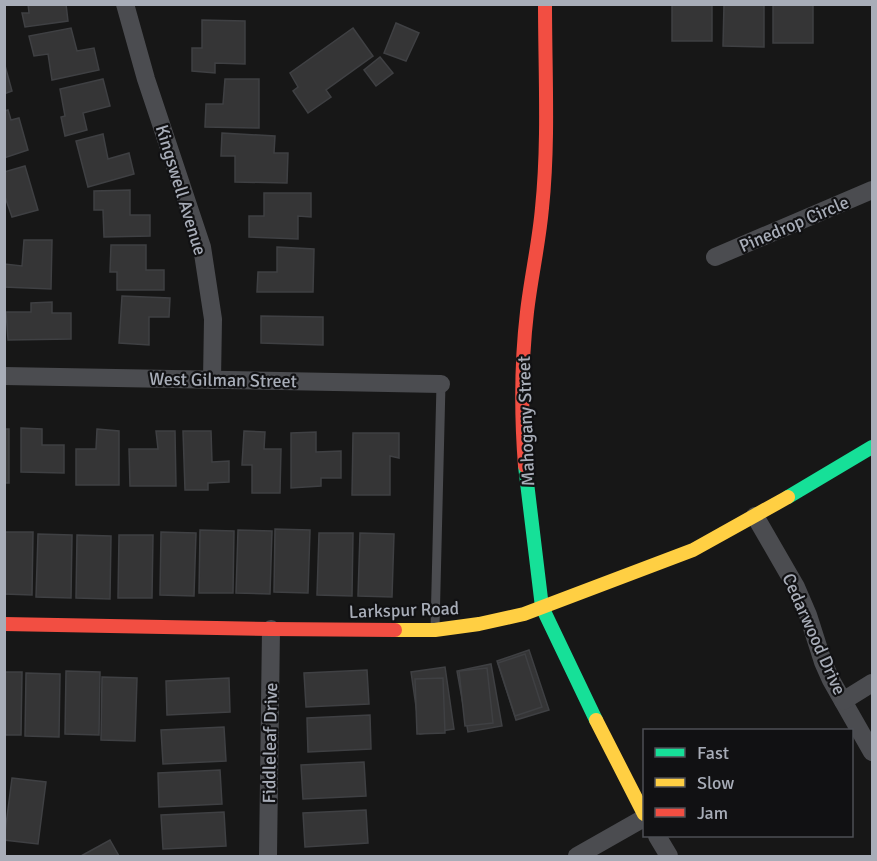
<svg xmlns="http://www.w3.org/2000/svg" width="877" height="861" viewBox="0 0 877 861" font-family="Signika,sans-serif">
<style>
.building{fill:#353536;stroke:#3f4043;stroke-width:1.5}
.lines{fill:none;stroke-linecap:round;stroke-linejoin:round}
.lane{stroke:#4b4c50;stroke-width:9}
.street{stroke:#4b4c50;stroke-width:18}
.fast{stroke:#16e098;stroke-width:14}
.slow{stroke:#ffcf43;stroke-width:14}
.jam{stroke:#f24e42;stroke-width:14}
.labels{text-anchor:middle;stroke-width:4.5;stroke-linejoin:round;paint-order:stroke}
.street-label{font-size:18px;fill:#a8adb8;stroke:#111113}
</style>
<rect width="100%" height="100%" fill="#171717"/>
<g class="building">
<polygon points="28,4 66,4 68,21 25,27 22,13 29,13"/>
<rect x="672" y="4" width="40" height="37"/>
<polygon points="724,4 764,4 764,47 723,46"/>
<rect x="773" y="4" width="40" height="39"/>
<polygon points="202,20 245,21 245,64 215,63 215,73 192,71 192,48 202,48"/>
<polygon points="396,23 419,33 406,61 384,53"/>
<polygon points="71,28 77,51 94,48 99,70 52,80 48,54 34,56 29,36"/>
<polygon points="353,28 373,56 326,90 331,97 308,113 293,91 298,87 290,73"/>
<polygon points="380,57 393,73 376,86 364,70"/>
<polygon points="4,62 12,91 4,94"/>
<polygon points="103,79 110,106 83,113 87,130 65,136 61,117 65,116 60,89"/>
<polygon points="225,79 259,79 259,128 205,127 206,104 223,104"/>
<polygon points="8,110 11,120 19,118 28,150 4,158 4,111"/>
<polygon points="222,133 275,136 274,153 288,153 287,183 235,182 235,156 221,156"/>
<polygon points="103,134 108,159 129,153 134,174 88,187 76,141"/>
<polygon points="25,166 38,210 12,217 4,194 4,172"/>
<polygon points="130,190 130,215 150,215 150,236 104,237 103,210 94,210 94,191"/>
<polygon points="264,193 311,193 311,217 298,216 298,239 249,237 249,216 264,216"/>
<polygon points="24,240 52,240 51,289 4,287 5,264 22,266"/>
<polygon points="111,245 146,245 146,270 164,270 164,290 117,290 117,272 110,272"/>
<polygon points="277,247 314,249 313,292 257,292 258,272 277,272"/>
<polygon points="122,296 170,298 169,317 149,317 149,345 119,343"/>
<polygon points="52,302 52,313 71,313 71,339 8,340 6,312 31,312 31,303"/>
<polygon points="261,316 323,317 323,345 261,343"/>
<polygon points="21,428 42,429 42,445 64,445 64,473 21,472"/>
<rect x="4" y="429" width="5" height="54"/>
<polygon points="97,429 119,431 119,485 76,485 76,449 96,449"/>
<polygon points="156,431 175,431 176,486 130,486 129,449 158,449"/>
<polygon points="183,431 211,431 212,462 229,461 229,482 208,483 208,490 185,490"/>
<polygon points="244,431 265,432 264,449 281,449 280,493 252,493 252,465 242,465"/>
<polygon points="316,432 316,452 341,451 341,478 321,478 321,486 291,488 291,433"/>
<polygon points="353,433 399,433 399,458 390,456 390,495 352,495"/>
<polygon points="275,529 310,530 308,593 274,592"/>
<polygon points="200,530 234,531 233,593 199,593"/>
<polygon points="238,530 272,531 270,594 236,593"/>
<polygon points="4,532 33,532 32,595 4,594"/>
<polygon points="161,532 196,533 194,596 160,595"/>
<polygon points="319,533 353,533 352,596 317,595"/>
<polygon points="360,533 394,534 392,597 358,596"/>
<polygon points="38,534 72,535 71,598 36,597"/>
<polygon points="77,535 111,536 110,599 76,598"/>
<polygon points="119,535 153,535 152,598 118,598"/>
<polygon points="529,650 549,710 516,720 497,661"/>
<polygon points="525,654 542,707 515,716 498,663"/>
<polygon points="491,664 502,726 468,732 457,671"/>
<polygon points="445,667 454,729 420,734 411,672"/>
<polygon points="487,668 493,723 465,726 459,671"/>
<polygon points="367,670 369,704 306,707 304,673"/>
<polygon points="66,671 100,672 99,735 65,734"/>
<polygon points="4,672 22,672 21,735 4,735"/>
<polygon points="26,673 60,674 59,737 25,736"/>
<polygon points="102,677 137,678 135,741 101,740"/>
<polygon points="229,678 230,712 167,715 166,681"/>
<polygon points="443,678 445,733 417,734 415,679"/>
<polygon points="370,715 371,749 308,752 307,718"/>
<polygon points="224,727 226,761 163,764 161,730"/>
<polygon points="364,762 366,796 303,799 301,765"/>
<polygon points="220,770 222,804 159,807 158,773"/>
<polygon points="12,778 46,782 38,844 4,840"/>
<polygon points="366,810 368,843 305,847 303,813"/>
<polygon points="224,812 226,846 163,849 161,815"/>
<polygon points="110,840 119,856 81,856"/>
</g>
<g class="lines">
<polyline class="lane" points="435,628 441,384"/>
<g class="street">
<polyline points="125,4 146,79 202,247 213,319 212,380"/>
<polyline points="715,257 872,190"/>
<polyline points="4,376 441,384"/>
<polyline points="755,516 796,587 808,615 823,662 831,680 872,752"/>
<polyline points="843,701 872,683"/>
<polyline points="657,836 669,856"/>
<polyline points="268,856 271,629"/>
<polyline points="577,856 644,818"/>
</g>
<g class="fast">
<polyline points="525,466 542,607 596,720"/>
<polyline points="788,497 872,447"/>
</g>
<g class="slow">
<polyline points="395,630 435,630 479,624 524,614 693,550 788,497"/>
<polyline points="596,720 644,814"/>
</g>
<g class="jam">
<path d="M525,466C521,415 521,363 527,312C531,277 539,243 542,208C549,141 545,72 545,4"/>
<polyline points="4,624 271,629 395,630"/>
</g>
</g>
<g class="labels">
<g class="street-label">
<text transform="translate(181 190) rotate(73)" y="6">Kingswell Avenue</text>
<text transform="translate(794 224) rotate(-23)" y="6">Pinedrop Circle</text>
<text transform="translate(223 380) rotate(1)" y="6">West Gilman Street</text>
<text transform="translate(526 421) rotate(-92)" y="6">Mahogany Street</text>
<text transform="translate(404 610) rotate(-2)" y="6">Larkspur Road</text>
<text transform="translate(814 634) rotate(66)" y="6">Cedarwood Drive</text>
<text transform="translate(270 743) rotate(-89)" y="6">Fiddleleaf Drive</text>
</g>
</g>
<rect width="877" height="861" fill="none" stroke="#a8adb8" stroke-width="12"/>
<rect x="643" y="729" width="210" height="108" fill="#111113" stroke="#4d4f55" stroke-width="1.5"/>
<rect x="655" y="748" width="30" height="9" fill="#16e098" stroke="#4d4f55" stroke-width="1.5"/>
<text x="697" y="759" font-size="18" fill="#a8adb8">Fast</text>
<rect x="655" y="778" width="30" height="9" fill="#ffcf43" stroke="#4d4f55" stroke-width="1.5"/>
<text x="697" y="789" font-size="18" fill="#a8adb8">Slow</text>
<rect x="655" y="808" width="30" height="9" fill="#f24e42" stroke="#4d4f55" stroke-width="1.5"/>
<text x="697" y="819" font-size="18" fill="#a8adb8">Jam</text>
</svg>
